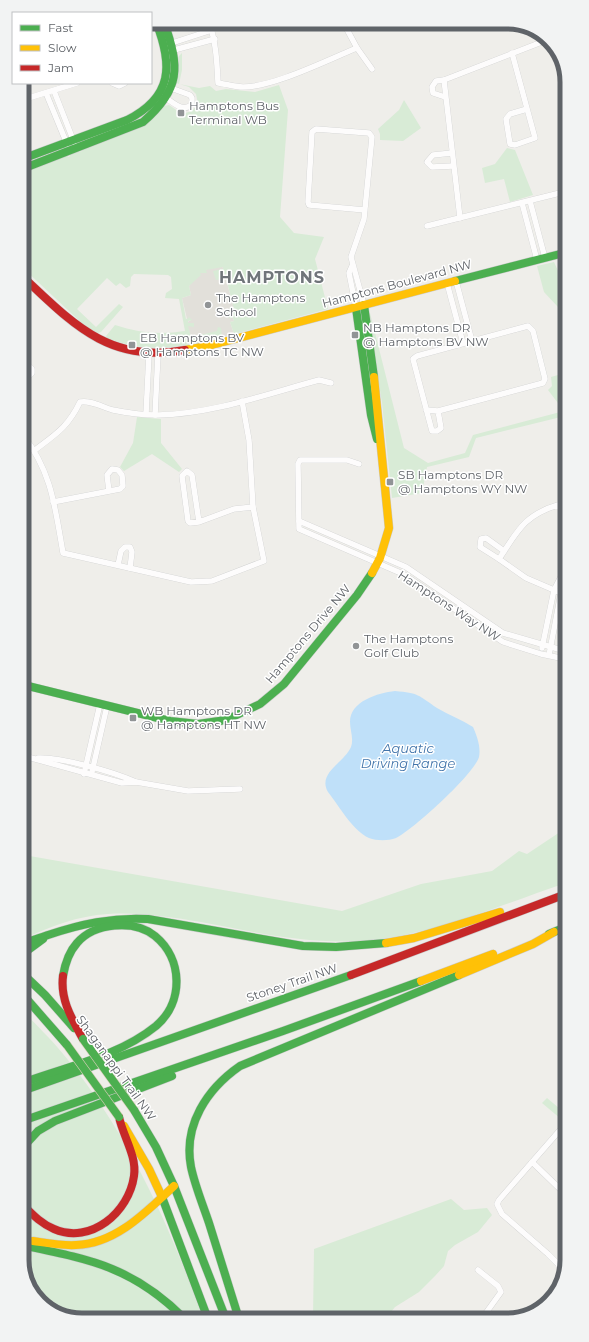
<svg xmlns="http://www.w3.org/2000/svg" width="589" height="1342" viewBox="0 0 589 1342" font-family="Montserrat,sans-serif">
<style>
.education{fill:#e2e0da}
.green{fill:#d8ebd6}
.water{fill:#bfe0f9}
.lines{fill:none;stroke-linecap:round;stroke-linejoin:round}
.street-casing{stroke:#cbcccc;stroke-width:6}
.fast-casing{stroke:#cacacb;stroke-width:9}
.slow-casing{stroke:#cacacb;stroke-width:9}
.jam-casing{stroke:#cacacb;stroke-width:9}
.street{stroke:#fdfcfc;stroke-width:5.5}
.fast{stroke:#4caf50;stroke-width:8}
.slow{stroke:#ffc107;stroke-width:8}
.jam{stroke:#c62828;stroke-width:8}
.fast-bridge-casing{stroke:#d7ceb8;stroke-width:9;stroke-linecap:butt}
.fast-bridge{stroke:#4caf50;stroke-width:8}
.poi-dot{fill:#919496;stroke:#fff;stroke-width:1.5}
.labels{text-anchor:middle;stroke-width:3;stroke-linejoin:round;paint-order:stroke}
.poi-label{font-size:12px;fill:#5f6368;stroke:#fff;text-anchor:start}
.street-label{font-size:12px;fill:#5f6368;stroke:#fff}
.water-label{font-size:13px;font-style:italic;fill:#4174aa;stroke:#fff}
.district-label{font-size:16px;font-weight:bold;letter-spacing:1px;fill:#70757a;stroke:#fff}
.rim{fill:none;stroke:#5f6368;stroke-width:5}
</style>
<rect width="100%" height="100%" fill="#efeeea"/>
<polygon class="education" points="220,257 234,309 233,312 227,312 233,318 234,321 230,322 234,334 189,345 184,324 191,320 187,319 182,298 191,295 189,286 199,273 205,271"/>
<g class="green">
<path d="M182,53V70L179,84L199,88L210,86L216,91L226,89L255,92L279,85L288,110L280,217L294,233L324,237L315,259L328,309L234,334L230,322L234,321L233,318H229L227,310L232,312L234,309L226,278L216,280L213,271L223,269V267L206,270L207,273H200L201,275L189,286L191,295L182,298L186,319L189,318L188,316L192,320L188,321V323H194V327L188,326L191,337L217,331L218,327L221,328L222,337C177,348 149,354 107,338L106,336L115,325C139,333 160,335 185,331L179,299L165,298L166,293L172,289L171,277L168,275L134,274L131,277L130,286L126,288L120,283L116,286L107,278L77,309L96,327L119,304L123,307L101,332L98,333L86,327L23,268L22,172L66,154L68,157L70,156L69,153L78,149L79,152L82,151V148L137,127L164,106L169,105L182,114L192,111L198,104L196,94L189,87L176,83L179,56Z"/>
<polygon points="404,100 421,128 403,141 380,140 380,134 378,129 399,110"/>
<polygon points="507,148 515,150 533,195 510,202 504,179 485,183 482,168 495,164"/>
<polygon points="554,262 564,284 564,333 558,307 544,292 537,266"/>
<polygon points="370,313 404,448 428,463 465,453 473,435 564,411 548,390 552,386 551,377 565,373 565,416 476,438 469,457 427,467 422,493 392,498 382,403 368,315"/>
<polygon points="137,417 161,419 161,443 182,469 179,472 152,454 124,471 120,467 133,443"/>
<path d="M563,830H566V883C503,904 426,938 360,941C306,944 253,932 201,922C170,917 139,912 108,914C78,916 50,926 24,939V855L342,911L421,884L492,871L519,851L527,854Z"/>
<path d="M25,1013C39,1028 55,1043 68,1060C130,1137 170,1226 203,1319L78,1320L46,1308L25,1279Z"/>
<polygon points="547,1098 566,1114 561,1119 542,1103"/>
<polygon points="451,1199 464,1210 487,1208 492,1215 478,1232 455,1245 448,1251 444,1266 435,1276 419,1292 395,1307 386,1318 313,1318 314,1249"/>
</g>
<path class="water" d="M395,691C419,693 418,695 437,708C449,715 462,720 473,727C477,736 481,747 479,757C474,774 413,830 396,838C388,841 377,841 369,838C353,831 339,806 328,792C317,773 344,763 351,747C354,739 350,730 350,722C350,701 378,693 395,691Z"/>
<g class="lines">
<g class="street-casing">
<g id="street">
<path d="M209,22C216,42 217,62 218,83C226,84 235,87 243,87C274,87 327,60 357,48L343,22"/>
<path d="M414,22C421,31 428,26 437,22"/>
<polyline points="169,46 172,43 212,30"/>
<polyline points="357,48 372,69"/>
<polyline points="170,49 174,50 215,39"/>
<polyline points="512,53 535,138 515,145 510,144 506,119 510,114 527,109"/>
<polyline points="444,80 436,81 432,87 433,93 445,97"/>
<polyline points="112,83 119,86 125,83"/>
<polyline points="54,91 74,142"/>
<polyline points="46,93 67,144"/>
<path d="M163,96C172,101 183,114 192,104V98L190,95L168,87"/>
<polyline points="22,100 77,83"/>
<polyline points="452,153 433,155 427,162 432,167 453,166"/>
<polyline points="530,201 545,258"/>
<polyline points="522,203 537,260"/>
<polyline points="460,218 444,80 547,40"/>
<polyline points="427,226 564,192"/>
<polyline points="352,266 349,273 356,308"/>
<polyline points="456,281 472,341"/>
<polyline points="447,283 463,343"/>
<polyline points="364,305 351,257 364,219 372,137 369,133 316,129 312,132 308,202 309,205 365,210"/>
<polyline points="23,366 27,365 32,369 32,373 23,382"/>
<polyline points="426,410 438,411 543,383 545,379 533,331 528,326 417,356 413,359 432,431 437,431 441,428 438,411"/>
<polyline points="146,414 149,354"/>
<polyline points="155,415 158,354"/>
<path d="M23,435C52,472 55,508 63,553L191,582L212,581L264,561L253,507L249,440L242,401"/>
<path d="M35,450C56,434 68,427 80,402C91,400 102,407 113,410C127,413 144,415 158,415C212,414 267,394 319,380L331,383"/>
<polyline points="359,464 347,460 300,460 298,464 299,529 403,574 503,642 541,654 565,659"/>
<polyline points="53,502 120,489 123,486 122,475 118,470 112,469 107,475 109,491"/>
<polyline points="299,521 406,567 503,633 565,651"/>
<polyline points="199,522 192,475 187,471 182,476 188,521 190,523 199,522 234,509 253,507"/>
<polyline points="499,559 480,547 481,539 486,538 504,551"/>
<polyline points="118,565 121,551 125,547 130,547 132,552 130,568"/>
<path d="M561,593L526,578L499,559C517,532 524,515 558,505L565,512"/>
<polyline points="542,648 554,590 565,569"/>
<polyline points="549,655 561,593 565,584"/>
<polyline points="24,756 122,783 136,782 188,791 240,789"/>
<path d="M38,758C61,757 114,772 136,782"/>
<polyline points="92,772 107,706"/>
<polyline points="84,774 100,704"/>
<polyline points="532,1162 560,1189"/>
<polyline points="559,1264 567,1258"/>
<polyline points="559,1265 562,1276"/>
<polyline points="478,1270 498,1286 501,1292 483,1317"/>
<polyline points="564,1270 548,1254 502,1214 497,1204 499,1200 567,1122"/>
</g>
</g>
<g class="fast-casing">
<g id="fast">
<path d="M22,159L127,120C173,97 173,65 156,22"/>
<path d="M22,169L143,122C181,89 180,67 164,22"/>
<polyline points="455,281 564,253"/>
<polyline points="364,305 374,377"/>
<polyline points="356,308 371,415 377,439"/>
<polyline points="24,685 170,721 198,724 226,720 260,704 284,684 357,595 372,573"/>
<polyline points="549,934 566,927"/>
<path d="M24,943C32,940 40,938 48,935C81,924 112,917 148,919L303,946L336,947L386,943"/>
<polyline points="24,953 43,939"/>
<polyline points="24,975 45,995 74,1028"/>
<polyline points="25,997 67,1045"/>
<path d="M25,1082C69,1066 119,1056 156,1026C184,1002 183,959 155,936C134,919 94,923 77,943C68,953 65,964 63,976"/>
<polyline points="25,1090 351,975"/>
<polyline points="134,1110 156,1147 174,1186"/>
<polyline points="25,1120 283,1031 421,981"/>
<polyline points="25,1145 38,1131 55,1121 172,1076"/>
<polyline points="174,1186 226,1319"/>
<polyline points="162,1197 208,1319"/>
<path d="M25,1246C93,1260 134,1268 185,1319"/>
<path d="M239,1319C229,1287 219,1255 209,1223C203,1205 195,1186 191,1167C183,1125 207,1089 240,1066L459,975"/>
</g>
</g>
<g class="slow-casing">
<g id="slow">
<polyline points="185,350 208,346 455,281"/>
<polyline points="372,573 380,558 389,528 374,377"/>
<polyline points="386,943 414,938 500,912"/>
<polyline points="459,975 533,944 554,932"/>
<polyline points="421,981 493,954"/>
<polyline points="124,1126 149,1169 162,1197"/>
<path d="M33,1241C47,1243 62,1246 76,1245C116,1244 147,1211 174,1186"/>
</g>
</g>
<g class="jam-casing">
<g id="jam">
<path d="M23,277C73,324 110,364 185,350"/>
<polyline points="351,975 566,894"/>
<path d="M63,976C60,1000 72,1019 83,1039"/>
<path d="M25,1207C34,1216 42,1224 54,1229C91,1245 129,1212 134,1176C137,1156 123,1136 119,1117"/>
</g>
</g>
<use href="#street" class="street"/>
<use href="#fast" class="fast"/>
<use href="#slow" class="slow"/>
<use href="#jam" class="jam"/>
<g class="fast-bridge-casing">
<g id="fast-bridge">
<polyline points="83,1039 134,1110"/>
<polyline points="67,1045 119,1117"/>
</g>
</g>
<use href="#fast-bridge" class="fast-bridge"/>
</g>
<g class="poi-dot">
<rect x="177" y="109" width="8" height="8" rx="2"/>
<circle cx="208" cy="305" r="4"/>
<rect x="351" y="331" width="8" height="8" rx="2"/>
<rect x="128" y="341" width="8" height="8" rx="2"/>
<rect x="386" y="478" width="8" height="8" rx="2"/>
<circle cx="356" cy="646" r="4"/>
<rect x="129" y="714" width="8" height="8" rx="2"/>
</g>
<g class="labels">
<g class="poi-label">
<text x="189" y="110">Hamptons Bus<tspan x="189" dy="14">Terminal WB</tspan></text>
<text x="216" y="302">The Hamptons<tspan x="216" dy="14">School</tspan></text>
<text x="363" y="332">NB Hamptons DR<tspan x="363" dy="14">@ Hamptons BV NW</tspan></text>
<text x="140" y="342">EB Hamptons BV<tspan x="140" dy="14">@ Hamptons TC NW</tspan></text>
<text x="398" y="479">SB Hamptons DR<tspan x="398" dy="14">@ Hamptons WY NW</tspan></text>
<text x="364" y="643">The Hamptons<tspan x="364" dy="14">Golf Club</tspan></text>
<text x="141" y="715">WB Hamptons DR<tspan x="141" dy="14">@ Hamptons HT NW</tspan></text>
</g>
<g class="street-label">
<text transform="translate(397 284) rotate(-15)" y="4">Hamptons Boulevard NW</text>
<text transform="translate(449 606) rotate(33)" y="4">Hamptons Way NW</text>
<text transform="translate(308 634) rotate(-50)" y="4">Hamptons Drive NW</text>
<text transform="translate(292 983) rotate(-19)" y="4">Stoney Trail NW</text>
<text transform="translate(116 1068) rotate(54)" y="4">Shaganappi Trail NW</text>
</g>
<g class="water-label">
<text x="408" y="753">Aquatic<tspan x="408" dy="15">Driving Range</tspan></text>
</g>
<g class="district-label">
<text x="272" y="283">HAMPTONS</text>
</g>
</g>
<path d="M0 0H589V1342H0ZM82 29H507A53 53 0 0 1 560 82V1260A53 53 0 0 1 507 1313H82A53 53 0 0 1 29 1260V82A53 53 0 0 1 82 29Z" fill="#f2f3f3" fill-rule="evenodd"/>
<path class="rim" d="M82 29H507A53 53 0 0 1 560 82V1260A53 53 0 0 1 507 1313H82A53 53 0 0 1 29 1260V82A53 53 0 0 1 82 29Z"/>
<rect x="12" y="12" width="140" height="72" fill="#ffffff" stroke="#bfc1c3"/>
<rect x="20" y="25" width="20" height="6" fill="#4caf50" stroke="#bfc1c3"/>
<text x="48" y="32" font-size="12" fill="#5f6368">Fast</text>
<rect x="20" y="45" width="20" height="6" fill="#ffc107" stroke="#bfc1c3"/>
<text x="48" y="52" font-size="12" fill="#5f6368">Slow</text>
<rect x="20" y="65" width="20" height="6" fill="#c62828" stroke="#bfc1c3"/>
<text x="48" y="72" font-size="12" fill="#5f6368">Jam</text>
</svg>
